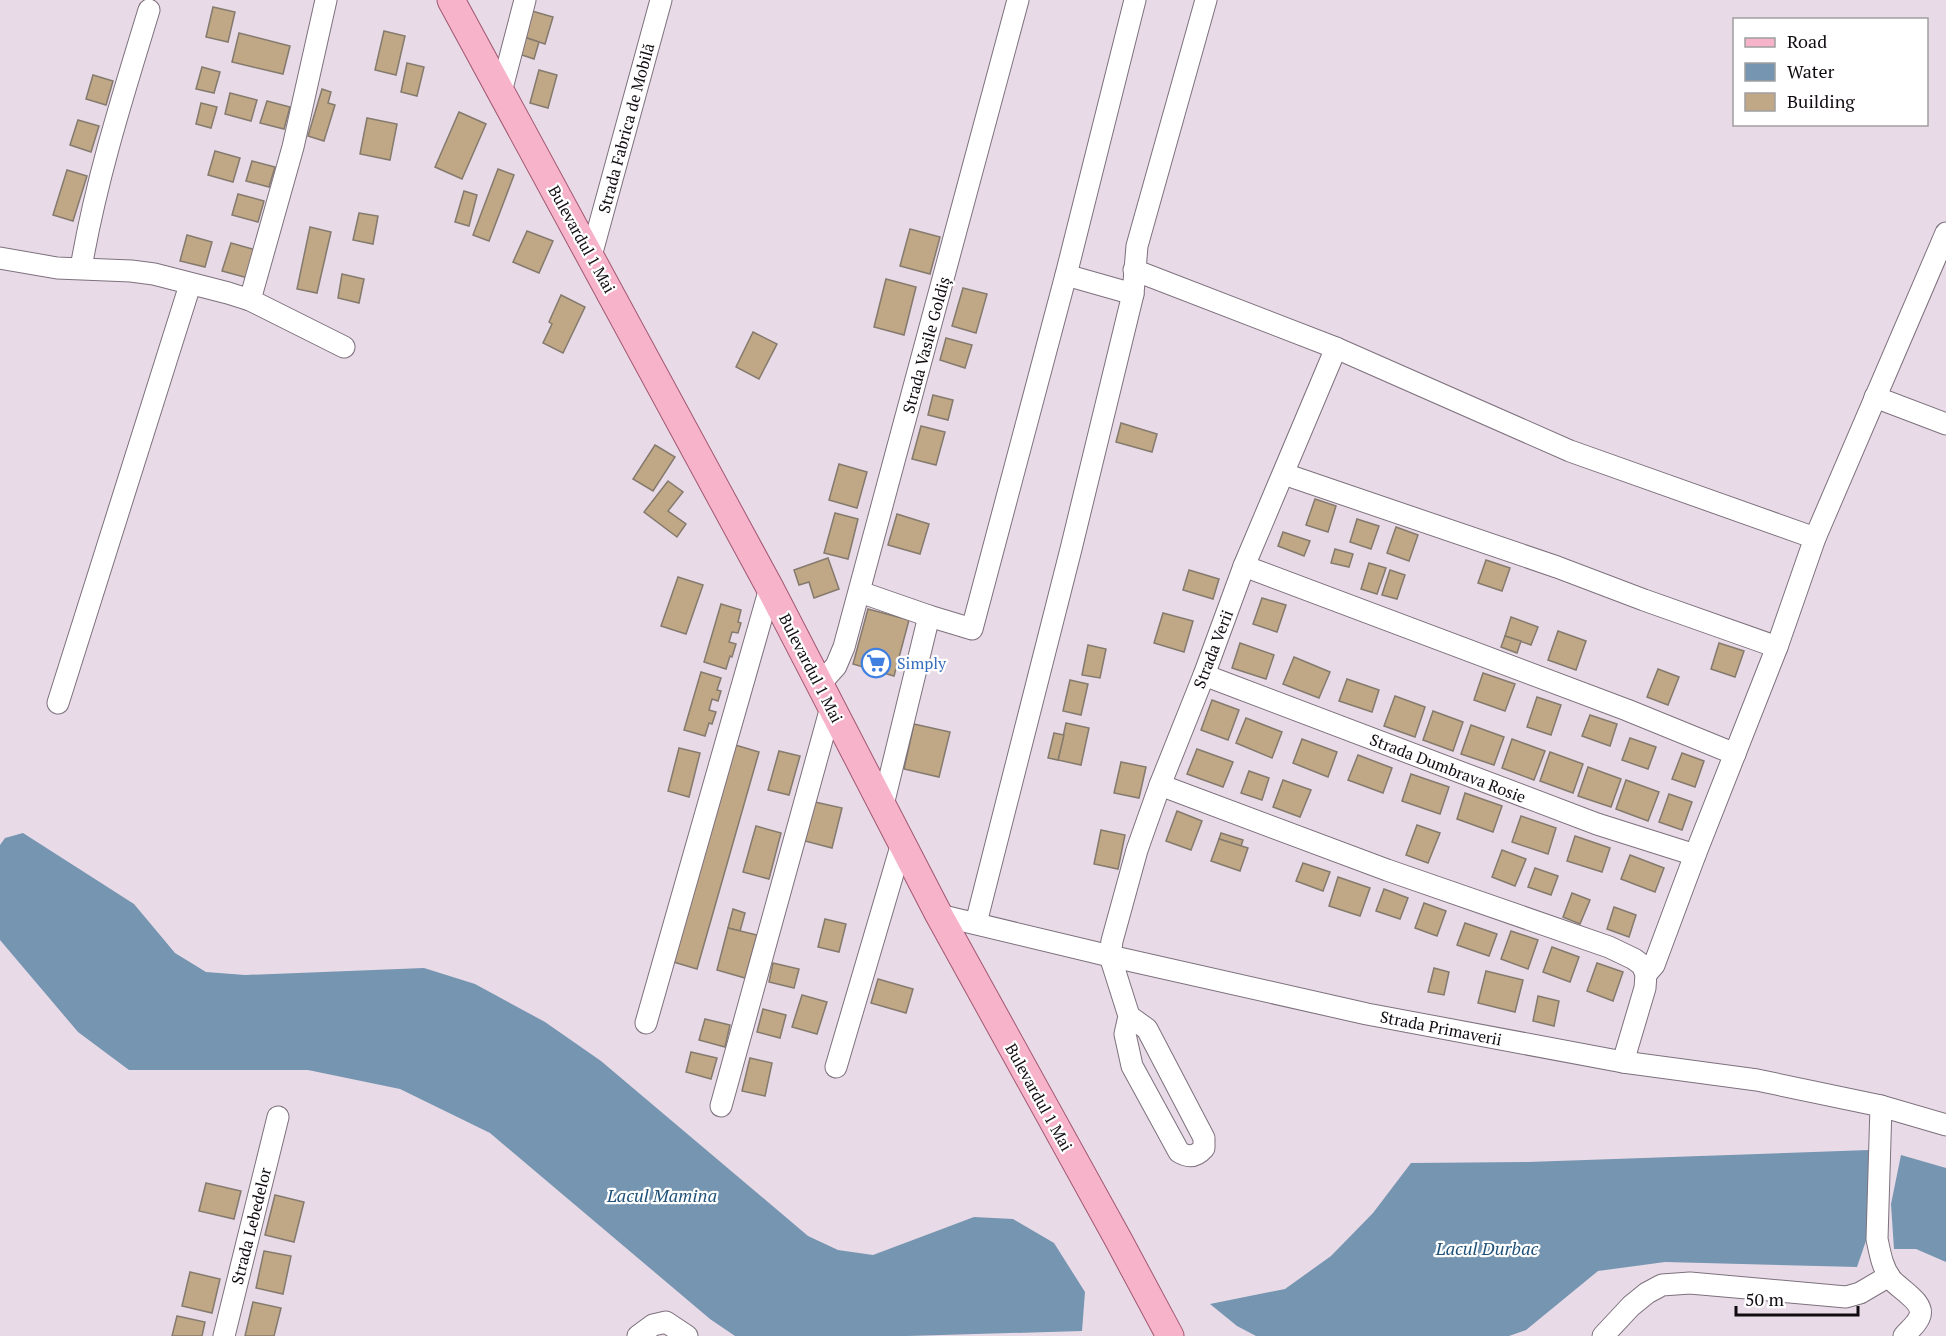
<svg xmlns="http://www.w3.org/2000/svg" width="1946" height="1336" viewBox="0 0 1946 1336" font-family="'PT Serif',serif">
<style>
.water{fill:#7595b1}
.building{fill:#c0a786;stroke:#847a6d;stroke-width:1.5}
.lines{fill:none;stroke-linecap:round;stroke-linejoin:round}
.minor-casing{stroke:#7d717d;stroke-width:23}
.major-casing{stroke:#a25771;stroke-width:29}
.minor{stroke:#fff;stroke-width:21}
.major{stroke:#f6b3c9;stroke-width:27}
.labels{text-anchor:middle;stroke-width:4.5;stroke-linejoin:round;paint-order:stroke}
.street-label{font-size:16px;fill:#110c11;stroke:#fff}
.shop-label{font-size:16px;fill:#366cbe;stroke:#fff;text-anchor:start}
.water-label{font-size:18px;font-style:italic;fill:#205279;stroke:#fff}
</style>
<rect width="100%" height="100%" fill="#e8dae7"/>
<g class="water">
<polygon points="23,833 134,904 175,953 206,972 245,975 424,968 475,984 545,1022 601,1061 808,1236 838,1250 873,1255 974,1217 1013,1219 1054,1243 1085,1292 1082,1331 907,1336 735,1336 710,1319 490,1133 400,1089 308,1070 129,1070 78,1032 0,940 0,845 5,838"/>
<polygon points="1869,1150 1869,1232 1857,1267 1665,1262 1598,1271 1526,1330 1509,1336 1256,1336 1237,1326 1210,1304 1285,1289 1331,1256 1373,1213 1411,1163 1528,1162"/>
<polygon points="1901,1155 1946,1168 1946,1262 1916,1249 1894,1249 1891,1204"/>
</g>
<g class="building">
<polygon points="213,7 235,12 228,42 206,37"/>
<polygon points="532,11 553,17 545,44 524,37"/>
<polygon points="384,31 405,36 396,75 375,70"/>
<polygon points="239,33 290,46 283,74 232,62"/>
<polygon points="524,37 539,42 534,59 519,54"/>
<polygon points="407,63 424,67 417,96 401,92"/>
<polygon points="202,67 220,72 214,93 196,89"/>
<polygon points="539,70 557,75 548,108 530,103"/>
<polygon points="93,75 113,81 106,105 86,99"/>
<polygon points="322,89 331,92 328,103 335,105 324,141 308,136"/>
<polygon points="230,93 257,100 251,121 225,114"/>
<polygon points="267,101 290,107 284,129 260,123"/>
<polygon points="201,103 217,107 211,128 196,124"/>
<polygon points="459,112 486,124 462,179 435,167"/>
<polygon points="367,118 397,124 390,160 360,154"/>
<polygon points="78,120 99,126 91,152 70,145"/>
<polygon points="215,151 240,158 233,182 208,175"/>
<polygon points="252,161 275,167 269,187 246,181"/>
<polygon points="498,169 514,175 489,241 473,235"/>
<polygon points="67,170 87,176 73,221 53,215"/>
<polygon points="464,191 477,195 469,226 455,222"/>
<polygon points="238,194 264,201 258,222 232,215"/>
<polygon points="359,213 378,216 373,244 353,240"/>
<polygon points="310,227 331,232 317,293 297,289"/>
<polygon points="910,229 940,237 930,274 900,266"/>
<polygon points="527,231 553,241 539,273 513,262"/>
<polygon points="187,235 212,242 205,267 180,261"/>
<polygon points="231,243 256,250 248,278 222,271"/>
<polygon points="342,274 364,279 359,303 338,298"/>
<polygon points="886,279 916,287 904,335 874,327"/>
<polygon points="963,288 987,294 976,333 952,326"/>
<polygon points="561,295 585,307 563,353 543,343 552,324 549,322"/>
<polygon points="753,332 777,344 759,379 736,367"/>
<polygon points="946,338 972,345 965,368 940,360"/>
<polygon points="933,395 953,400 948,420 928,415"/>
<polygon points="1121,423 1157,434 1152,452 1116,442"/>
<polygon points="921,426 945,432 936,465 912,459"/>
<polygon points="655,445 675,457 653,491 633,479"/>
<polygon points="839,464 867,472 857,508 829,500"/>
<polygon points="668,481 683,492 668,511 686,524 677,537 644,512"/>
<polygon points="1315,499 1336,506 1328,532 1306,525"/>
<polygon points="835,513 858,519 848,559 824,553"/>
<polygon points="897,514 929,524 920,554 888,545"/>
<polygon points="1357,519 1379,526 1371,549 1350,542"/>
<polygon points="1396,527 1418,535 1409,561 1387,553"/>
<polygon points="1283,532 1310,541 1304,556 1278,546"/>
<polygon points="1335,549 1353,554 1349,567 1331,563"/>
<polygon points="828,558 839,589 814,598 809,582 799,585 794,570"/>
<polygon points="1486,560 1510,568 1502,591 1478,583"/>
<polygon points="1369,563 1386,568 1377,594 1361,589"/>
<polygon points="1189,570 1219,579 1213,599 1183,590"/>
<polygon points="1390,570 1405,575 1397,599 1382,595"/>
<polygon points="678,577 703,585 686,634 661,626"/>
<polygon points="1262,598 1286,605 1277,632 1253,624"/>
<polygon points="721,604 741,610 738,622 741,623 738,633 732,632 729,642 736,644 732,657 730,656 726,669 704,662"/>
<polygon points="868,609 909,620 894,676 853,664"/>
<polygon points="1163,613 1193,621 1184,652 1154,643"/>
<polygon points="1511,617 1538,627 1531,645 1505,636"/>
<polygon points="1558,631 1586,641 1576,670 1548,660"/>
<polygon points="1505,636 1521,641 1517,653 1501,647"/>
<polygon points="1240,643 1274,655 1266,679 1232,668"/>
<polygon points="1719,643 1744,651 1735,677 1711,669"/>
<polygon points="1088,645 1106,649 1100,678 1082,675"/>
<polygon points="1294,657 1330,672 1319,698 1283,684"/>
<polygon points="1658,669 1679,677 1668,705 1647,697"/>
<polygon points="701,672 721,678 717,690 721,691 718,701 712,699 709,710 716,712 712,724 709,723 705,736 684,730"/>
<polygon points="1483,673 1515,684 1505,711 1474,700"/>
<polygon points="1347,679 1379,690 1372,712 1339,701"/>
<polygon points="1070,680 1088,684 1081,715 1063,711"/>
<polygon points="1395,696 1425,707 1415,737 1384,726"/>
<polygon points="1537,697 1561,705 1551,735 1527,727"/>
<polygon points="1212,700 1239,710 1228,740 1201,730"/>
<polygon points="1433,711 1463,722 1453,751 1423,740"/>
<polygon points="1590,715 1617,724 1610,746 1582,736"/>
<polygon points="1246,718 1282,732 1272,758 1236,743"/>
<polygon points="1066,723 1089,728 1081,765 1058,760"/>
<polygon points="914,724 950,732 939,777 904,769"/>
<polygon points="1471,725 1504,737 1494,765 1461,754"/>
<polygon points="1054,733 1064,735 1058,760 1048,758"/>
<polygon points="1630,738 1656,747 1648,769 1622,760"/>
<polygon points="1302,739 1337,752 1328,777 1293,763"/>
<polygon points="1512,739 1545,751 1534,780 1502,768"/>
<polygon points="732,744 759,752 697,969 670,961"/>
<polygon points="679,748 700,753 689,797 668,791"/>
<polygon points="1197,749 1233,762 1223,787 1187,774"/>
<polygon points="779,751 800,756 789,795 768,790"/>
<polygon points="1550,752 1583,764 1573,793 1540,781"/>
<polygon points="1682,753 1704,761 1695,787 1672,779"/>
<polygon points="1358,755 1392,768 1383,793 1348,780"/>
<polygon points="1121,762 1146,767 1139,798 1114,793"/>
<polygon points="1588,767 1621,779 1611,807 1578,796"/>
<polygon points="1249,771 1269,778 1262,800 1241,793"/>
<polygon points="1411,774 1449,787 1440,814 1402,801"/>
<polygon points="1283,780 1311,790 1300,817 1273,807"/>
<polygon points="1626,780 1659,792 1648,821 1616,809"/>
<polygon points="1465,793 1502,806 1493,832 1457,819"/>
<polygon points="1669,794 1692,802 1682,830 1659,822"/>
<polygon points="815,802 842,808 832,848 805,841"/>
<polygon points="1177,811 1202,821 1191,850 1166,841"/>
<polygon points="1521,816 1556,828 1548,854 1512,842"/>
<polygon points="1417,825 1440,833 1428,863 1406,855"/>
<polygon points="756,826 781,833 769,879 743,872"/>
<polygon points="1101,830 1125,835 1118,869 1094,864"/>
<polygon points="1221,833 1243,840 1241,846 1219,839"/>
<polygon points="1575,836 1610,848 1602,872 1567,861"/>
<polygon points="1219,839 1248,848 1240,871 1211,861"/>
<polygon points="1502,850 1526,859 1515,886 1492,877"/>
<polygon points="1630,855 1664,868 1655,892 1621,879"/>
<polygon points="1303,863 1330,872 1323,891 1296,881"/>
<polygon points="1535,868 1558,876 1551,895 1528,887"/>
<polygon points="1338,877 1370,888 1360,916 1329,906"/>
<polygon points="1384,889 1408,898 1400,919 1376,911"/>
<polygon points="1572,893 1590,900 1580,924 1563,917"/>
<polygon points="1424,903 1446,911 1437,936 1415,928"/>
<polygon points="1614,907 1636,915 1629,937 1607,929"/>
<polygon points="733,909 745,913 740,931 728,928"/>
<polygon points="825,919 846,924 839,952 818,947"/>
<polygon points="1465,923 1497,934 1489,956 1457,945"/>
<polygon points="728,928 757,935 745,978 717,970"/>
<polygon points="1511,931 1538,940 1528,969 1501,959"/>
<polygon points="1552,947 1579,957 1570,982 1543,972"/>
<polygon points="773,963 799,969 794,988 769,982"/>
<polygon points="1597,963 1623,972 1613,1001 1587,991"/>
<polygon points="1434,968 1449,972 1444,995 1428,992"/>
<polygon points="1486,971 1523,980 1515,1012 1478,1003"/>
<polygon points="878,979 913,989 906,1013 871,1003"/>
<polygon points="802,995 827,1002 817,1034 792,1027"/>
<polygon points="1538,996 1559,1001 1554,1026 1533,1021"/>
<polygon points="763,1009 786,1015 780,1038 757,1032"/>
<polygon points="705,1019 730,1025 725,1047 699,1040"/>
<polygon points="691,1052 717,1058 711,1079 686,1072"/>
<polygon points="750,1058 772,1063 765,1096 742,1091"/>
<polygon points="206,1183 241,1191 234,1219 199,1211"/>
<polygon points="275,1195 304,1202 294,1242 265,1235"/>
<polygon points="264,1251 291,1256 283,1294 256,1288"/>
<polygon points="190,1272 220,1279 212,1313 182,1306"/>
<polygon points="253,1302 281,1308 274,1336 245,1336"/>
<polygon points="177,1316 205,1322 202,1336 172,1336"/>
</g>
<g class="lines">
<g class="minor-casing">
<g id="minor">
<polyline points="501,92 525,0"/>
<polyline points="591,256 661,0"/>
<polyline points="0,258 57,268 131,271 154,274 228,293 250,300 344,347"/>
<path d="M81,268C96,180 123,95 149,10"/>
<polyline points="1134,270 1336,348 1570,451 1815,538"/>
<polyline points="1066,275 1133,294"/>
<polyline points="250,300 293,147 326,0"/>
<polyline points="1875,397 1946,424"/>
<polyline points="1284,474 1557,567 1644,600 1777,647"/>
<polyline points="1244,566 1627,710 1735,754"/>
<polyline points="860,592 929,616"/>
<polyline points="1204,675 1597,824 1695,855"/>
<polyline points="820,684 836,666 844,647 1018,0"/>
<polyline points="58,703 190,285"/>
<polyline points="1160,785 1387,870 1609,947 1634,959 1642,965 1646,974 1645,988 1623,1062"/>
<polyline points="883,805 929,616 972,629 1066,275 1135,0"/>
<polyline points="939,915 1110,956 1367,1014 1623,1062 1757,1080 1881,1106 1946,1125"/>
<polyline points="976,923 1071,549 1133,294 1137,246 1206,0"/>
<polyline points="1646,974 1654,965 1695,855 1777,647 1815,538 1946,233"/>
<path d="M1129,1016L1147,1029L1204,1138V1148C1196,1157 1189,1158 1179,1152L1132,1066L1125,1034L1129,1016L1110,956L1112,941L1137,850L1160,785L1204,675L1244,566L1336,348"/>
<polyline points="646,1023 770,588"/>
<polyline points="836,1067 902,843"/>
<polyline points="721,1106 831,707"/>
<path d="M1881,1106L1877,1239C1880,1253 1882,1267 1891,1279C1899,1289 1927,1303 1919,1318C1916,1325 1908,1331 1904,1336"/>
<polyline points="224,1336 278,1117"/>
<polyline points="638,1336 653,1325 666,1322 687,1336"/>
<polyline points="1603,1336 1631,1306 1647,1293 1662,1285 1690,1283 1846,1297 1860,1293 1889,1276"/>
</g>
</g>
<g class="major-casing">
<polyline id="major" points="451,0 770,588 939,915 1118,1239 1170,1336"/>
</g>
<use href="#minor" class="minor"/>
<use href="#major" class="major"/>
</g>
<defs>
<g id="supermarket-ring" transform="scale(1.5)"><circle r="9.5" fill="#fff" stroke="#3f7fe0" stroke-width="1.5"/><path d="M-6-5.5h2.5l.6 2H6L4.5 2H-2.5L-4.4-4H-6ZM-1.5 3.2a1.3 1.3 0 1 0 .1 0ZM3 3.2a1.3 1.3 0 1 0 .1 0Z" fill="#3f7fe0"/></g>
</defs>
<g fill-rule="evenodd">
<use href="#supermarket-ring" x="876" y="663"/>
</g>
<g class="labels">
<g class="street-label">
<text transform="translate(626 128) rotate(-75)" y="6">Strada Fabrica de Mobilă</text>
<text transform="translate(582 239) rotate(61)" y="6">Bulevardul 1 Mai</text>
<text transform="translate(926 345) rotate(-75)" y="6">Strada Vasile Goldiș</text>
<text transform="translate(1213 649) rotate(-69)" y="6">Strada Verii</text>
<text transform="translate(811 668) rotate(63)" y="6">Bulevardul 1 Mai</text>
<text transform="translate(1448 768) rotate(21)" y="6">Strada Dumbrava Rosie</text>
<text transform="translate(1441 1028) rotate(11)" y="6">Strada Primaverii</text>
<text transform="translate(1039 1097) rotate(61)" y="6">Bulevardul 1 Mai</text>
<text transform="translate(251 1226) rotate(-76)" y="6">Strada Lebedelor</text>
</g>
<g class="shop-label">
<text x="897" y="669">Simply</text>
</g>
<g class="water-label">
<text x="662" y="1202">Lacul Mamina</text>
<text x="1487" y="1255">Lacul Durbac</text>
</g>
</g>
<rect x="1733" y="18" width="195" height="108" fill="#ffffff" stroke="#a09ea0" stroke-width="1.5"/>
<rect x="1745" y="38" width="30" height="9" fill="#f6b3c9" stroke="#a09ea0" stroke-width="1.5"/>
<text x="1787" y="48" font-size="18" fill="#110c11">Road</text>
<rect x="1745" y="63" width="30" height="18" fill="#7595b1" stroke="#a09ea0" stroke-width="1.5"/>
<text x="1787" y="78" font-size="18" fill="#110c11">Water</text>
<rect x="1745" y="93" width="30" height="18" fill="#c0a786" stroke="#a09ea0" stroke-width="1.5"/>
<text x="1787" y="108" font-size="18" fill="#110c11">Building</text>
<path d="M1736 1306v9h122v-9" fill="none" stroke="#110c11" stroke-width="3"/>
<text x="1745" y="1306" font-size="18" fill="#110c11" stroke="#ffffff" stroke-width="4.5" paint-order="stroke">50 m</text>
</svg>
